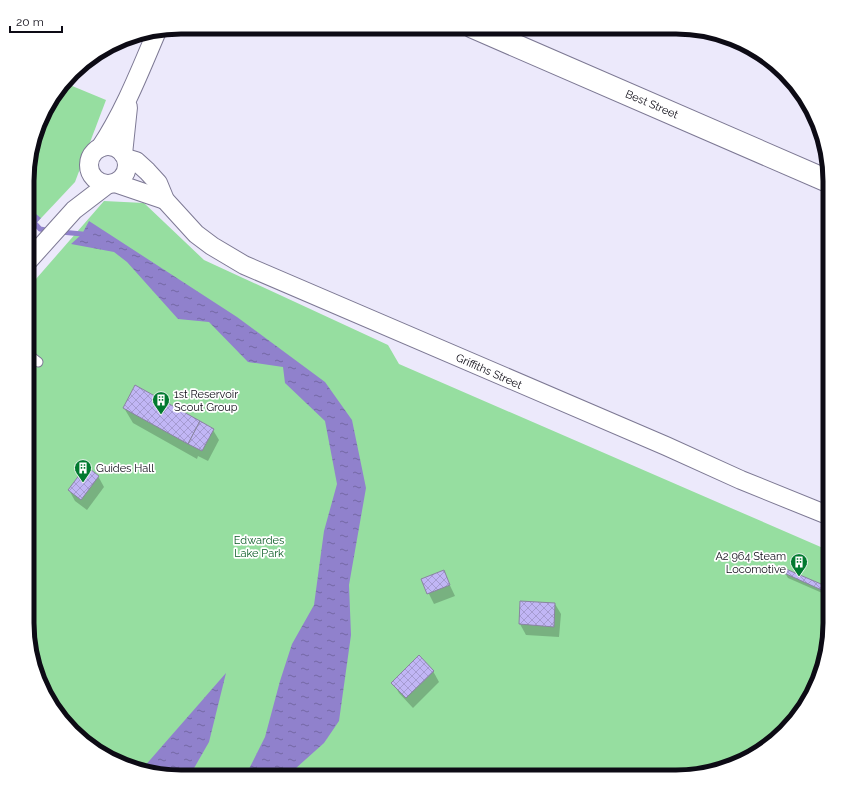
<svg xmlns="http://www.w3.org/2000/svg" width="857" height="804" viewBox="0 0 857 804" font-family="Raleway,sans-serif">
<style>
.green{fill:#96dea0}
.water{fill:url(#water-ripples)}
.shadow{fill:#0003}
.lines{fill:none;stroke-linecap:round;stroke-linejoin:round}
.stream{stroke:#9081cc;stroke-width:5}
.building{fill:url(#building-cross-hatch);stroke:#8985a0}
.lane-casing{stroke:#7d7994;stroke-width:11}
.street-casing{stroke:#7d7994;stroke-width:20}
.secondary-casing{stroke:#7d7994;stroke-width:24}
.lane{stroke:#fff;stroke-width:9}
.street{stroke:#fff;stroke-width:18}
.secondary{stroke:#fff;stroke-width:22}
.labels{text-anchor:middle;stroke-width:3.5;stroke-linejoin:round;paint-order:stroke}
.street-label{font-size:11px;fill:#0d0b15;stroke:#fff}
.poi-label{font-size:11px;fill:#0d0b15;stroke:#fff;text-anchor:start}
.park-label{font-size:11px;fill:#095b24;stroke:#fff}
.rim{fill:none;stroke:#0d0b15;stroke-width:5}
</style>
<defs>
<pattern id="water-ripples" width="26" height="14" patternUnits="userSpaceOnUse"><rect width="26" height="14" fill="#9081cc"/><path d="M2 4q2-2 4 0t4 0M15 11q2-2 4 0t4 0" fill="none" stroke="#7468a4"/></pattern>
<pattern id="building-cross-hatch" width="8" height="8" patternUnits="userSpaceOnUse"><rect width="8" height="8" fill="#c1b6f5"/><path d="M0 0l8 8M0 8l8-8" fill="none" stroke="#a59bd1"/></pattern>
</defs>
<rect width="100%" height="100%" fill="#ece9fb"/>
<g class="green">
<polygon points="65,83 106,100 75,182 29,231 30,151 48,104"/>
<polygon points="104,201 144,203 204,260 388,345 399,364 830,551 830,623 814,691 777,739 735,765 686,777 181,777 113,761 65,724 39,682 27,633 29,287"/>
</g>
<g class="water">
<polygon points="30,192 33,197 32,211 41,218 29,231"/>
<polygon points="89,221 237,317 325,382 352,420 366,488 349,585 351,635 339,721 324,743 286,777 245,777 265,737 280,681 292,644 314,605 324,531 337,484 325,421 285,383 283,367 248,362 209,322 178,319 127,262 114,252 71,244 82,234"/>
<polygon points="226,673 209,742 189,777 181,777 143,768"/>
</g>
<g class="shadow">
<polygon points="124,408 213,430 219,440 208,461 198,456 197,459 133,423"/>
<polygon points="98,476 104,487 87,510 75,501 69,490"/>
<polygon points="28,561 32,568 28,584"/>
<polygon points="787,570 828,588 830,592 829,596 788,578 785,573"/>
<polygon points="443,571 455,596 434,604 422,580"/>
<polygon points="521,602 555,604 561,614 559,637 526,635 520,624"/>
<polygon points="433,671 439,682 413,708 399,693 393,683"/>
</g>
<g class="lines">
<g class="stream">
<polyline points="30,218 40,229 51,231"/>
<polyline points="61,232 82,234"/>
</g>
</g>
<g class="building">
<polygon points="135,385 200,421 188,444 123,408"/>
<polygon points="200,421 214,429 202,451 188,444"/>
<polygon points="86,466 99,476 81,500 68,490"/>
<polygon points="786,569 828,587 826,592 784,573"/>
<polygon points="444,570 450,585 427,594 421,579"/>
<polygon points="520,601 555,603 554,627 519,624"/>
<polygon points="419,655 434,671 406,698 391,683"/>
</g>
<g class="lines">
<g class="lane-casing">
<polyline id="lane" points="29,355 38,362"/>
</g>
<g class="street-casing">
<g id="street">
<circle cx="108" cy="165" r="19"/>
<path d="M100,148C124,112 140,71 157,31"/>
<polyline points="123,154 128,107"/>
<polyline points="126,158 136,161 147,171 158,183 165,200 196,234 212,246 244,265 666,446 741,480 830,516"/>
<polyline points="115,183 165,200"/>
<polyline points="29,260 74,210 108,184"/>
</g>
</g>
<g class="secondary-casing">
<polyline id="secondary" points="473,27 830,182"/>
</g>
<use href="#lane" class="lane"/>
<use href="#street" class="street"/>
<use href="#secondary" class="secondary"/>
</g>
<defs>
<g id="building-pin" transform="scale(0.9)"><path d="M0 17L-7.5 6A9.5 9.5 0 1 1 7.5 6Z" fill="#01792f" stroke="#fff"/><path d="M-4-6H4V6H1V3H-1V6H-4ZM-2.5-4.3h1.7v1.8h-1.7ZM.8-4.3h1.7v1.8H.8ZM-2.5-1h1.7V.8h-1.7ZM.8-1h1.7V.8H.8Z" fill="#fff"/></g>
</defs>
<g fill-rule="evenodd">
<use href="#building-pin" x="161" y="400"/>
<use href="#building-pin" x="83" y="468"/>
<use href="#building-pin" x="799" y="562"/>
</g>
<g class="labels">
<g class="street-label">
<text transform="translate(652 104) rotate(23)" y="4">Best Street</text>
<text transform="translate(489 371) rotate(24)" y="4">Griffiths Street</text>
</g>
<g class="poi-label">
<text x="174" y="398">1st Reservoir<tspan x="174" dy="13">Scout Group</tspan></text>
<text x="96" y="472">Guides Hall</text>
<text x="786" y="560" text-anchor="end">A2 964 Steam<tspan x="786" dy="13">Locomotive</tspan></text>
</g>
<g class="park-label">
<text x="259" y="544">Edwardes<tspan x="259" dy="13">Lake Park</tspan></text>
</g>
</g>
<path d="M0 0H857V804H0ZM181 34H676A147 147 0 0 1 823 181V623A147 147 0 0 1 676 770H181A147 147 0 0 1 34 623V181A147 147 0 0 1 181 34Z" fill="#fff" fill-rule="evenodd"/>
<path class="rim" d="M181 34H676A147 147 0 0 1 823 181V623A147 147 0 0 1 676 770H181A147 147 0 0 1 34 623V181A147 147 0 0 1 181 34Z"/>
<path d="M10 26v6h52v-6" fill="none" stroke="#0d0b15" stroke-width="2"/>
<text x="16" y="26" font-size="12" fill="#0d0b15" stroke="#ffffff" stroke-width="3" paint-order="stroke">20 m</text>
</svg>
